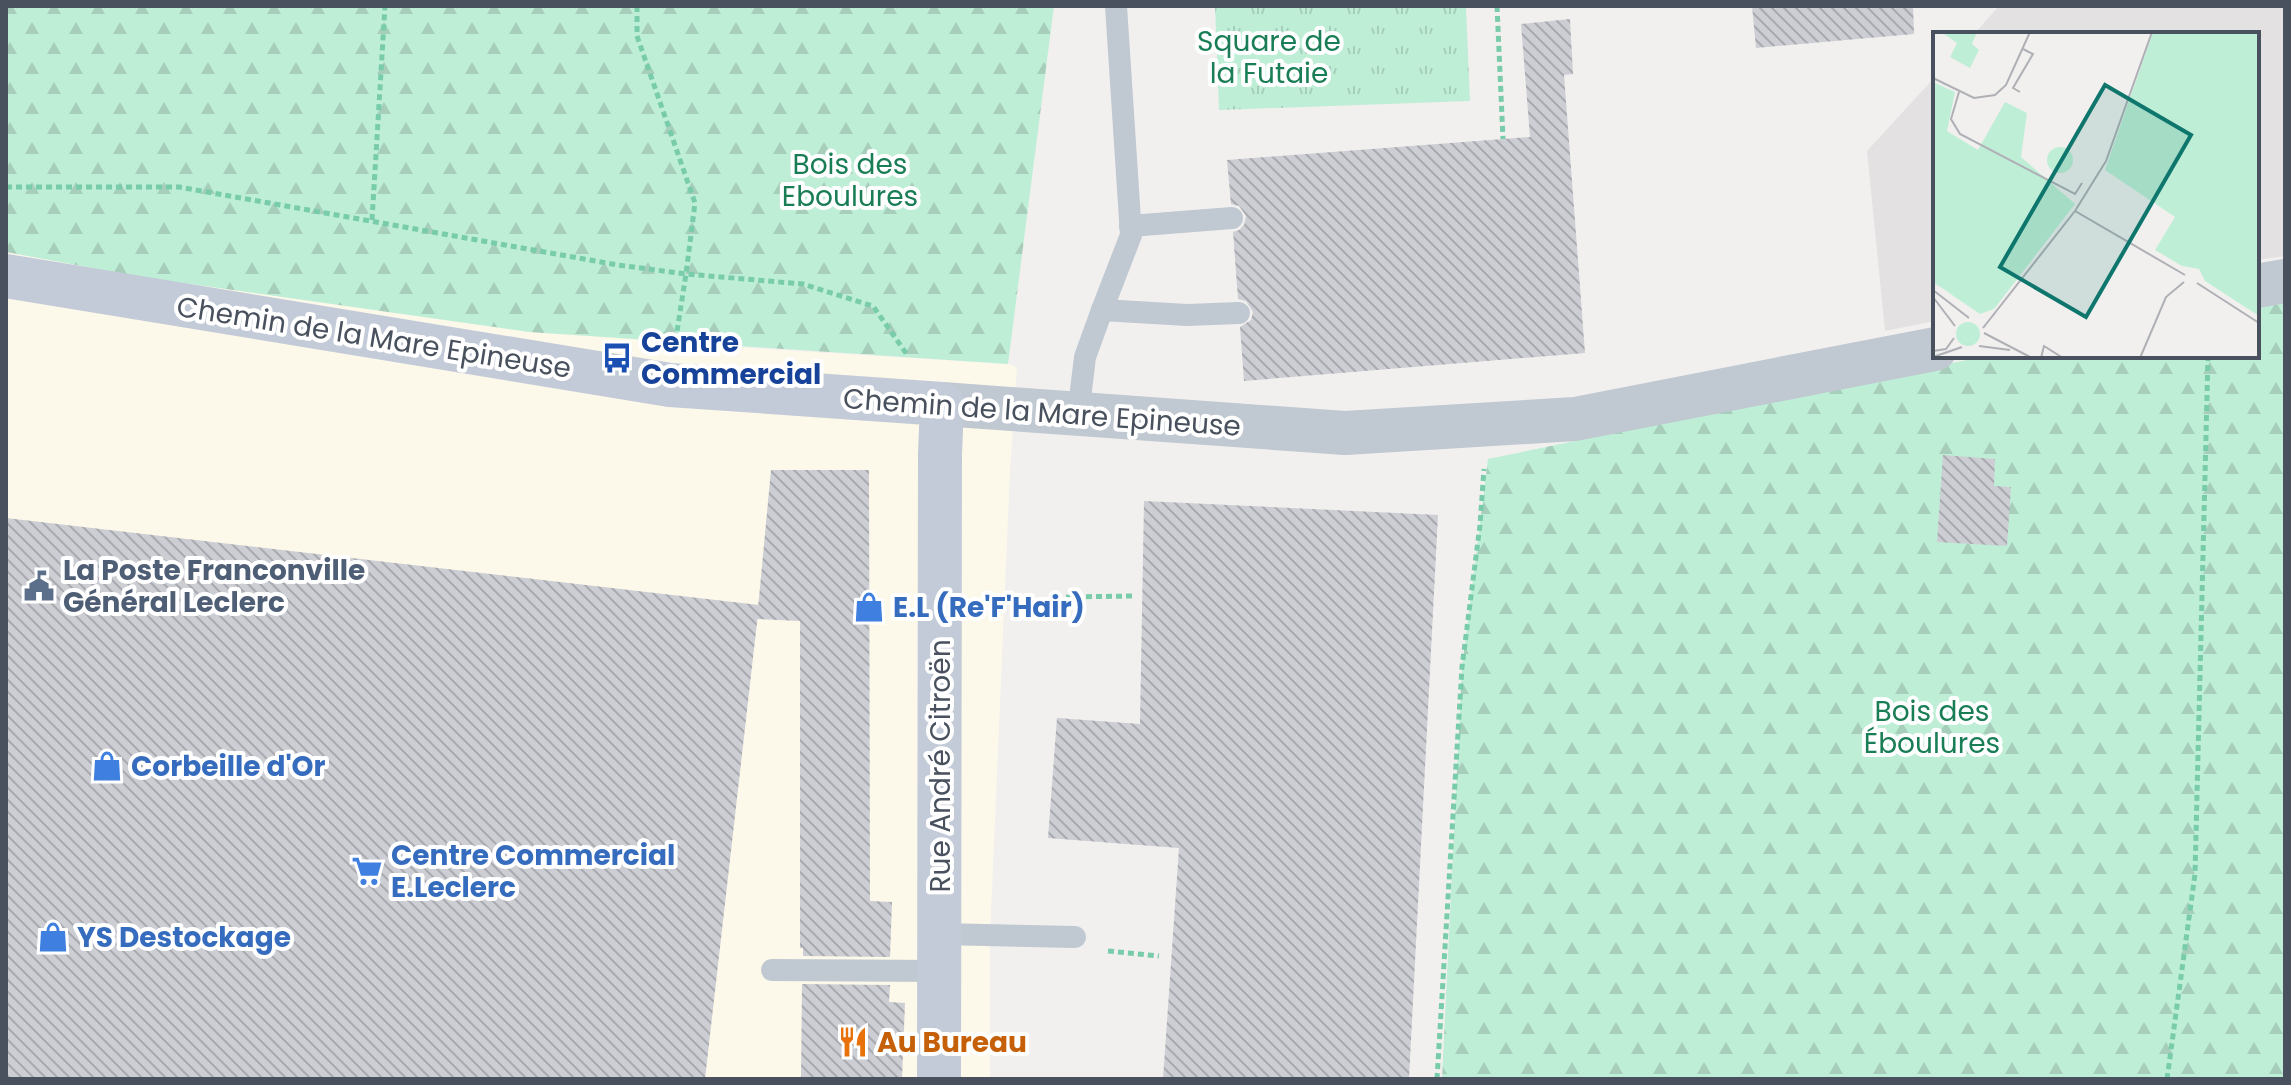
<svg xmlns="http://www.w3.org/2000/svg" width="2291" height="1085" viewBox="0 0 2291 1085" font-family="Poppins,sans-serif">
<style>
.commercial{fill:#fcf8ea}
.education{fill:#e3e1e2}
.forest{fill:url(#forest-firs)}
.park{fill:url(#park-tufts)}
.building{fill:url(#building-back-hatch)}
.lines{fill:none;stroke-linecap:round;stroke-linejoin:round}
.path{stroke:#78ccaa;stroke-width:5;stroke-dasharray:6 4;stroke-linecap:butt}
.lane{stroke:#c0c8d1;stroke-width:22}
.street{stroke:#c0c8d1;stroke-width:44}
.secondary{stroke:#c3cbd8;stroke-width:44}
.labels{text-anchor:middle;stroke-width:8;stroke-linejoin:round;paint-order:stroke}
.park-label{font-size:28px;fill:#197d55;stroke:#fff}
.street-label{font-size:28px;fill:#48515d;stroke:#fff}
.transit-label{font-size:28px;font-weight:bold;fill:#164399;stroke:#fff;text-anchor:start}
.service-label{font-size:28px;font-weight:bold;fill:#4e5e75;stroke:#fff;text-anchor:start}
.shop-label{font-size:28px;font-weight:bold;fill:#366cbe;stroke:#fff;text-anchor:start}
.food-label{font-size:28px;font-weight:bold;fill:#c56008;stroke:#fff;text-anchor:start}
.inset-road{fill:none;stroke:#aeb0b5;stroke-width:2}
.view{fill:#0f766e;fill-opacity:0.15;stroke:#0f766e;stroke-width:4}
.inset-edge{fill:none;stroke:#48515d;stroke-width:4}
</style>
<defs>
<pattern id="forest-firs" width="22" height="20" patternUnits="userSpaceOnUse" patternTransform="scale(2)"><rect width="22" height="20" fill="#bfeed6"/><path d="M5 1l3.5 6h-7zM16 11l3.5 6h-7z" fill="#a6ceba"/></pattern>
<pattern id="park-tufts" width="24" height="20" patternUnits="userSpaceOnUse" patternTransform="scale(2)"><rect width="24" height="20" fill="#bfeed6"/><path d="M3 7l-1-3M5 7V3M7 7l1-3M15 17l-1-3M17 17v-4M19 17l1-3" fill="none" stroke="#a6ceba"/></pattern>
<pattern id="building-back-hatch" width="6" height="6" patternUnits="userSpaceOnUse" patternTransform="scale(2)"><rect width="6" height="6" fill="#ccced4"/><path d="M-1 5l2 2M0 0l6 6M5-1l2 2" fill="none" stroke="#a8aaaf"/></pattern>
</defs>
<rect width="100%" height="100%" fill="#f2f0ef"/>
<polygon class="commercial" points="6,252 141,277 670,343 1008,364 1017,367 1010,471 990,936 990,1079 6,1079"/>
<g class="education">
<polygon points="1999,6 2285,6 2285,256 2257,260 2257,34 1974,34"/>
<polygon points="1935,77 1935,321 1885,331 1867,151"/>
</g>
<g class="forest">
<polygon points="6,6 1054,6 1008,364 529,332 141,277 6,252"/>
<polygon points="2285,303 2285,1079 1442,1079 1462,667 1488,459 1986,356 2257,356 2257,308"/>
</g>
<polygon class="park" points="1215,6 1466,6 1470,101 1219,110"/>
<g class="building">
<polygon points="1752,6 1913,6 1914,34 1756,48"/>
<polygon points="1570,19 1573,74 1564,75 1585,353 1244,381 1240,327 1251,320 1253,312 1246,301 1238,299 1233,232 1239,230 1244,225 1246,216 1239,206 1231,204 1227,160 1530,137 1521,24"/>
<polygon points="1943,455 1995,459 1994,486 2011,487 2007,546 1937,542"/>
<polygon points="771,470 869,470 870,901 892,902 890,957 803,956 803,948 800,948 800,621 757,619"/>
<polygon points="1144,501 1438,515 1409,1079 1163,1079 1179,848 1048,838 1057,718 1140,724"/>
<polygon points="6,518 759,605 705,1079 6,1079"/>
<polygon points="802,984 890,985 889,1002 905,1003 902,1079 801,1079"/>
</g>
<g class="lines">
<g class="path">
<polyline points="637,6 637,36 695,203 686,274 676,338"/>
<polyline points="1497,6 1503,139"/>
<polyline points="6,187 179,187 618,265 686,274 803,284 873,306 908,356"/>
<polyline points="372,220 385,6"/>
<polyline points="1066,597 1132,596"/>
<polyline points="1108,951 1159,956"/>
<polyline points="1437,1079 1462,667 1480,525 1484,469"/>
<polyline points="2167,1079 2195,874 2208,356"/>
</g>
<g class="lane">
<polyline points="1116,6 1131,235 1102,310 1187,315 1239,313"/>
<polyline points="1130,226 1232,218"/>
<polyline points="1078,415 1085,357 1102,310"/>
<polyline points="940,934 1075,937"/>
<polyline points="772,970 939,971"/>
</g>
<g class="street">
<polyline points="2257,286 2285,281"/>
<polyline points="942,404 1345,433 1575,419 1935,349"/>
</g>
<polyline class="secondary" points="6,276 670,385 942,404 940,454 939,1079"/>
</g>
<defs>
<g id="bus-bare" transform="scale(2.4)"><path d="M-5-6H5V4H4V6H2V4H-2V6H-4V4H-5ZM-3.5-4V0h7V-4ZM-3.5 1.2v1.5H-2V1.2ZM2 1.2v1.5H3.5V1.2Z" fill="#1a4fb4" stroke="#fff" stroke-width="2.5" paint-order="stroke"/></g>
<g id="civic-bare" transform="scale(2.4)"><path d="M-.6-6.5H3V-4.5H.6V-3L4-1V1h2V6H-6V1h2V-1L-.6-3ZM-1.2 2.5V6h2.4V2.5Z" fill="#5c6f8a" stroke="#fff" stroke-width="2.5" paint-order="stroke"/></g>
<g id="shop-bare" transform="scale(2.4)"><path d="M-5-2.5h2.3a2.7 3.5 0 0 1 5.4 0H5L5.5 6h-11ZM-1.5-2.5h3a1.5 2.3 0 0 0-3 0Z" fill="#3f7fe0" stroke="#fff" stroke-width="2.5" paint-order="stroke"/></g>
<g id="supermarket-bare" transform="scale(2.4)"><path d="M-6-5.5h2.5l.6 2H6L4.5 2H-2.5L-4.4-4H-6ZM-1.5 3.2a1.3 1.3 0 1 0 .1 0ZM3 3.2a1.3 1.3 0 1 0 .1 0Z" fill="#3f7fe0" stroke="#fff" stroke-width="2.5" paint-order="stroke"/></g>
<g id="restaurant-bare" transform="scale(2.4)"><path d="M-5-6h1v4h1v-4h1v4h1v-4h1v5L-1.5 .5V6h-2V.5L-5-1ZM5-6V6H3V1.5H1.5Q1.5-4 5-6Z" fill="#e8710a" stroke="#fff" stroke-width="2.5" paint-order="stroke"/></g>
</defs>
<g fill-rule="evenodd">
<use href="#bus-bare" x="617" y="358"/>
<use href="#civic-bare" x="39" y="586"/>
<use href="#shop-bare" x="869" y="607"/>
<use href="#shop-bare" x="107" y="766"/>
<use href="#supermarket-bare" x="367" y="871"/>
<use href="#shop-bare" x="53" y="937"/>
<use href="#restaurant-bare" x="853" y="1042"/>
</g>
<g class="labels">
<g class="park-label">
<text x="1269" y="51">Square de<tspan x="1269" dy="32">la Futaie</tspan></text>
<text x="850" y="174">Bois des<tspan x="850" dy="32">Eboulures</tspan></text>
<text x="1932" y="721">Bois des<tspan x="1932" dy="32">Éboulures</tspan></text>
</g>
<g class="street-label">
<text transform="translate(374 337) rotate(9)" y="10">Chemin de la Mare Epineuse</text>
<text transform="translate(1042 412) rotate(4)" y="10">Chemin de la Mare Epineuse</text>
<text transform="translate(940 766) rotate(-90)" y="10">Rue André Citroën</text>
</g>
<g class="transit-label">
<text x="641" y="352">Centre<tspan x="641" dy="32">Commercial</tspan></text>
</g>
<g class="service-label">
<text x="63" y="580">La Poste Franconville<tspan x="63" dy="32">Général Leclerc</tspan></text>
</g>
<g class="shop-label">
<text x="893" y="617">E.L (Re'F'Hair)</text>
<text x="131" y="776">Corbeille d'Or</text>
<text x="391" y="865">Centre Commercial<tspan x="391" dy="32">E.Leclerc</tspan></text>
<text x="77" y="947">YS Destockage</text>
</g>
<g class="food-label">
<text x="877" y="1052">Au Bureau</text>
</g>
</g>
<g transform="translate(1933 32)">
<rect width="326" height="326" fill="#f2f0ef"/>
<path d="M23 302a12 12 0 1 1 24 0a12 12 0 1 1-24 0Z" fill="#bfeed6"/>
<path d="M44,0L39,12L46,18L37,36L17,25L24,11L8,0ZM220,0H326V284L272,249L266,237L249,234L222,218L242,185L172,138ZM0,50L22,60L14,99L45,118L72,70L94,81L88,125L142,172L61,277L47,282L0,250Z" fill="#bfeed6"/>
<path d="M114 128a13 13 0 1 1 26 0a13 13 0 1 1-26 0Z" fill="#bfeed6"/>
<path class="inset-road" d="M0,46L41,66L62,63L73,53L97,0M26,60L18,87L27,102L142,162L149,151M87,60L80,56L100,22L90,17M142,179L173,129L219,0M264,251L326,291M0,258L36,286M0,265L22,294M50,296L142,179L252,243M51,301L99,326M46,314L77,318M0,319L13,317L21,306M0,325L29,315M108,326L111,314L130,326M207,326L233,265L251,250"/>
<path class="view" d="M172,53L258,103L153,285L67,235Z"/>
<rect width="326" height="326" class="inset-edge"/>
</g>
<rect width="2291" height="1085" fill="none" stroke="#48515d" stroke-width="16"/>
</svg>
